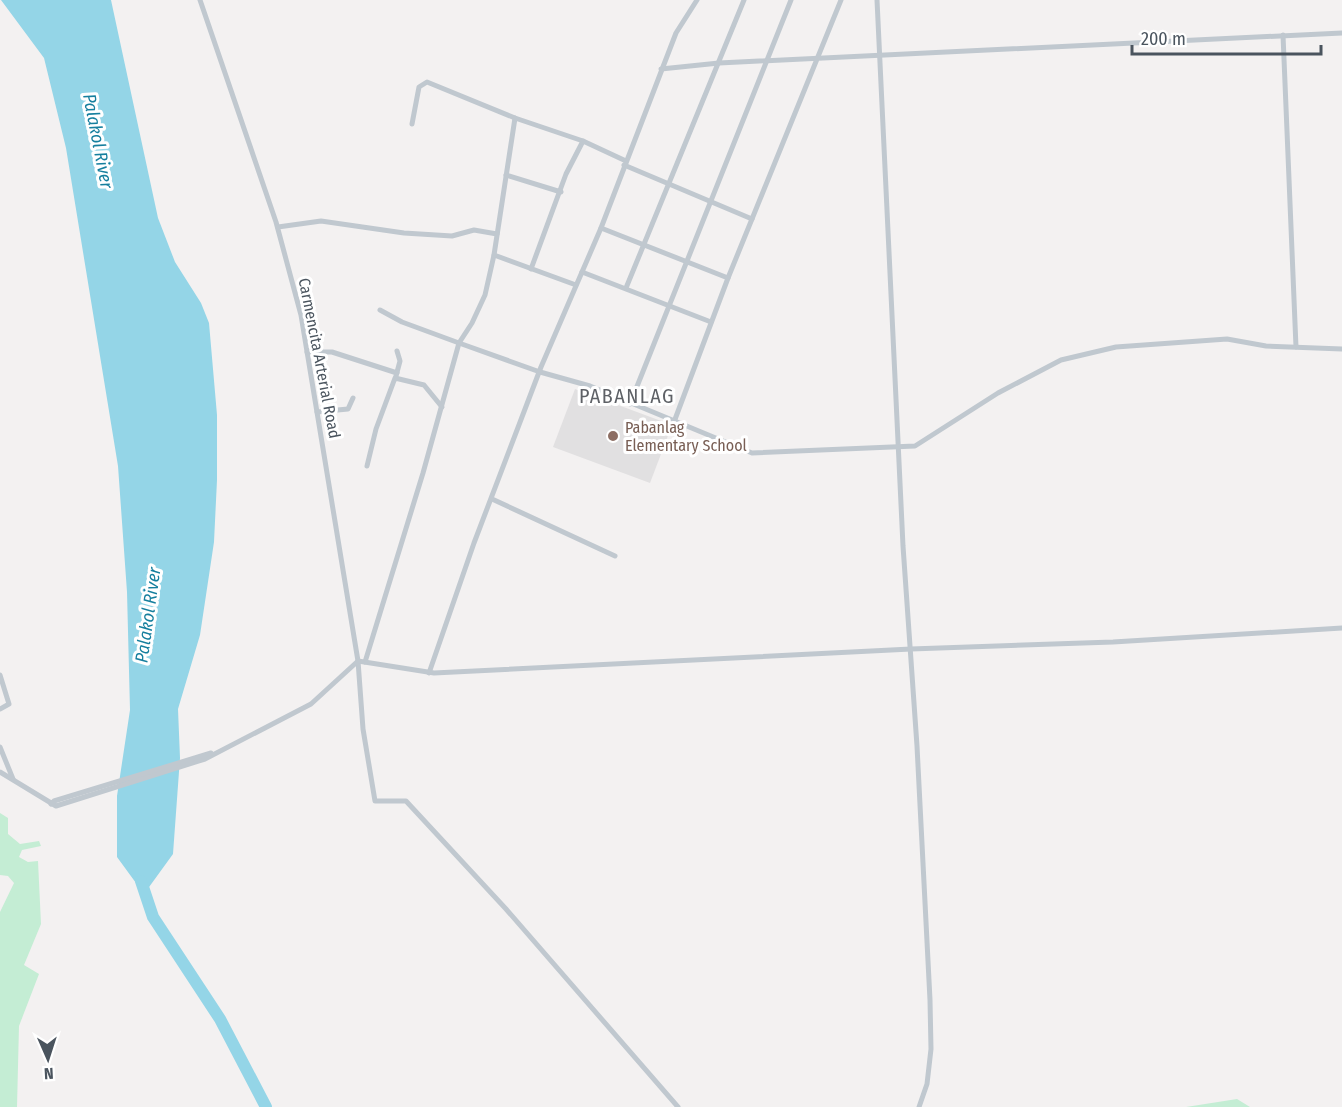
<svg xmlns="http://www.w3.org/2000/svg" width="1342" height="1107" viewBox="0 0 1342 1107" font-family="'Fira Sans Condensed',sans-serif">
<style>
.education{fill:#e1e0e1}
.green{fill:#c4edd4}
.water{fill:#94d5e7}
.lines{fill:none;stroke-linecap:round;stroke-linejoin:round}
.river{stroke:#94d5e7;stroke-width:12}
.minor{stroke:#c0c8cf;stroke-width:5}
.education-dot{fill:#8d6e63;stroke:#fff;stroke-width:2}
.labels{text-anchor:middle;stroke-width:6;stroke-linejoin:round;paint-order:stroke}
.street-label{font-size:16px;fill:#4a545e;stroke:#fff}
.education-label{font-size:16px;fill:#785e54;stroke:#fff;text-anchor:start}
.water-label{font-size:18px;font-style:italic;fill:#167f9e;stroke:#fff}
.quarter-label{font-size:20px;letter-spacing:1.5px;fill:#5e6166;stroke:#fff}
</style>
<rect width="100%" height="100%" fill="#f3f1f1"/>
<polygon class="education" points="575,389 672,425 650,483 553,447"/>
<g class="green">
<polygon points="0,813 8,818 8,834 20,844 39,841 41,846 22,850 19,857 28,862 38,861 41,924 24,965 39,974 19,1026 17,1107 0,1107 0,912 14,883 8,876 0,875"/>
<polygon points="1237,1099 1250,1107 1186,1107"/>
</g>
<polygon class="water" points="1,0 111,0 158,218 175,262 201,303 209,323 217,415 217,480 214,542 200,635 178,709 180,758 173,854 144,894 117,857 117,796 130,710 127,592 118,466 66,148 44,58"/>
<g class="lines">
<polyline class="river" points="141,881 153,917 220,1019 266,1107"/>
<g class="minor">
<polyline points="200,0 276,222 301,315 358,661 363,729 375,801 406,801 506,909 678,1107"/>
<polyline points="877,0 903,546 917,746 930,1000 931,1049 927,1084 919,1107"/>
<polyline points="1283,35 1296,347"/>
<polyline points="661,69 719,63 1342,33"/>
<polyline points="412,124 419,87 427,82 515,118 583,141 626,161"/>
<polyline points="624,165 752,219"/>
<polyline points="506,175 561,192"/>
<polyline points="278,227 321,221 404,233 452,236 474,230 497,234"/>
<polyline points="601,228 728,278"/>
<polyline points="494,255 576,285"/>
<polyline points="531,269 566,174 583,141"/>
<polyline points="582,272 711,322"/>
<polyline points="626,288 744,0"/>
<polyline points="380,310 402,322 459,343 540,372 590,386 752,453 915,446 998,393 1061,360 1116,347 1227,339 1266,346 1342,349"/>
<polyline points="307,352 332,352 397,373"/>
<polyline points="396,376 400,361 397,351"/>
<polyline points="630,404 791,0"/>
<polyline points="317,412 348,409 353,398"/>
<polyline points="674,422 728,278 841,0"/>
<polyline points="367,466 376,429 395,378 424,385 442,407"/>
<polyline points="492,499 615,556"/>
<polyline points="358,661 434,673 911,649 1113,642 1342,628"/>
<polyline points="365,662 423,473 459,343 472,323 485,295 494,255 515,118"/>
<polyline points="429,673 474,543 541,367 601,228 676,33 697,0"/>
<polyline points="0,675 9,704 0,709"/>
<polyline points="0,747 13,779"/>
<polyline points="0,772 56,806 205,759 311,704 358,661"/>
<polyline points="51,804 54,801 211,753"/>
</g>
</g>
<circle class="education-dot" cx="613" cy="436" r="6"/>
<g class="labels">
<g class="street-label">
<text transform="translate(320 358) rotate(79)" y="6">Carmencita Arterial Road</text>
</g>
<g class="education-label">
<text x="625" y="433">Pabanlag<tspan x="625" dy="18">Elementary School</tspan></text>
</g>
<g class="water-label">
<text transform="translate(98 141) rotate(79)" y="6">Palakol River</text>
<text transform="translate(148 615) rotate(-82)" y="6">Palakol River</text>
</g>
<g class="quarter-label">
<text x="627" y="403">PABANLAG</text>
</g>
</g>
<g transform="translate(48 1059) rotate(177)" stroke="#ffffff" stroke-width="4.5" paint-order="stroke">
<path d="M0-4.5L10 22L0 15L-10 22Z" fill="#4a545e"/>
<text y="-9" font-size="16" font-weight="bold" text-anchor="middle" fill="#4a545e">N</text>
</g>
<path d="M1132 45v9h189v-9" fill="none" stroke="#4a545e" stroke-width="3"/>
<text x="1141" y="45" font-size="18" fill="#4a545e" stroke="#ffffff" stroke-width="4.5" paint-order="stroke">200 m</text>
</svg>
